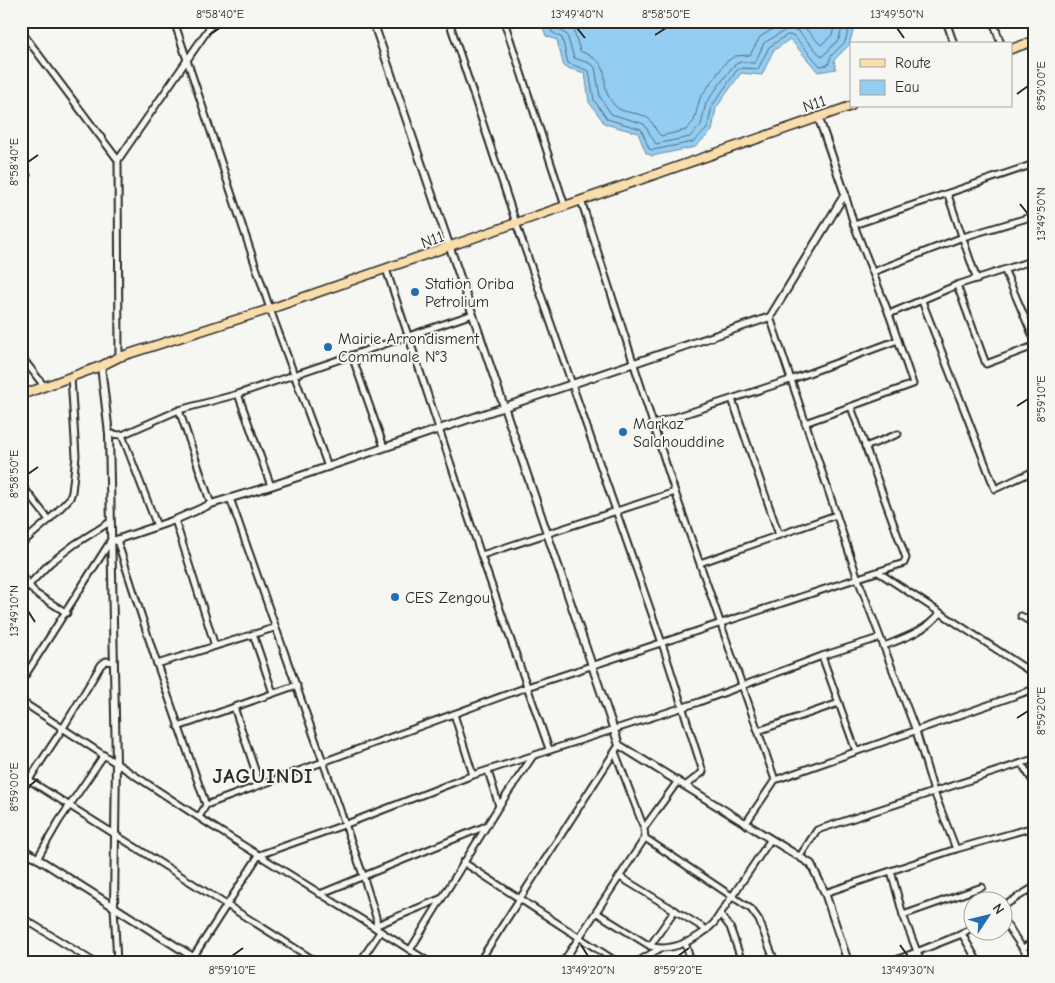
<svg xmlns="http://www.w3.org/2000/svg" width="1055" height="983" viewBox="0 0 1055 983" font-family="'Comic Neue',sans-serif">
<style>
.water{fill:#93cdf2;stroke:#698ca2}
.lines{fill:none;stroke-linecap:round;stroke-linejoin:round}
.shore{stroke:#556c7b;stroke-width:1}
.minor-casing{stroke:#2b2b2b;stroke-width:9}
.tertiary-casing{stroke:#2b2b2b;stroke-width:10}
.primary-casing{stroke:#2b2b2b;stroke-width:11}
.minor{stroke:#f6f6f2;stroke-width:5}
.tertiary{stroke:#f6f6f2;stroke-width:6}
.primary{stroke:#f9deab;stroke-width:8}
.ticks{fill:none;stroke:#2b2b2b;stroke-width:2}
.poi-dot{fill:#1f6fb2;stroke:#f6f6f2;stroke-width:2}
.labels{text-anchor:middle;stroke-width:4;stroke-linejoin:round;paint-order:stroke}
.street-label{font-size:16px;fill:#2b2b2b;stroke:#f6f6f2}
.poi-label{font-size:16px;fill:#2b2b2b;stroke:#f6f6f2;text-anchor:start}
.district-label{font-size:21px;font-weight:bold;letter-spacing:1px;fill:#2b2b2b;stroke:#f6f6f2}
.neatline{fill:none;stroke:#2b2b2b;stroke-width:2}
.ticks-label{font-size:12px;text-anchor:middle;fill:#2b2b2b}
</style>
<rect width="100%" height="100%" fill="#f6f6f2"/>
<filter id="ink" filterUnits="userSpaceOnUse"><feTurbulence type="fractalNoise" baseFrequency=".02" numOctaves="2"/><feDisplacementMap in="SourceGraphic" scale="10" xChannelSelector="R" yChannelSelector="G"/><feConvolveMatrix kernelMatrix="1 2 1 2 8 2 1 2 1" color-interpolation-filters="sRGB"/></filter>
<g filter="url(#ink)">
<polygon class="water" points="541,21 856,21 849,45 834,60 836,69 818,72 790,39 773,51 762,75 741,73 716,108 712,131 695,147 652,156 646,153 638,133 605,124 589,102 585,73 564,67 557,40 546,36"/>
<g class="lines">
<g class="shore">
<polyline points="547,21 552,32 562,38 568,63 589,71 594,100 607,119 641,129 649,149 653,150 693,142 707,129 712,106 737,70 742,68 758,69 769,47 787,35 794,36 820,66 828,65 831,56 845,42 851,21"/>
<polyline points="554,21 557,28 567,35 574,58 589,63 595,67 600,97 611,114 644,124 656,144 690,137 701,125 706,103 733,66 740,62 755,63 764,43 789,28 798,31 822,57 839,39 844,21"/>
<path d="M563,21L574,31L580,51C621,68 593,81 615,106C621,113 636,112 644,116C654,120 654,130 661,136L686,130L694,121L700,98L726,62L735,56L750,55L760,37L786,21"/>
<polyline points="795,21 803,26 821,45 832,35 836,21"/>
</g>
<g class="minor-casing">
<g id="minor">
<polyline points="174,21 270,309 328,467"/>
<polyline points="449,21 516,223 662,643 703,772 685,786"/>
<polyline points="504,21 565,206"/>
<polyline points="946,21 954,44"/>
<polyline points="993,21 1001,44"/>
<polyline points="21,31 118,160"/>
<polyline points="21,179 27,175"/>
<polyline points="948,195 977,280"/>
<polyline points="581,200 675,492 775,780"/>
<polyline points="854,225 1034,164"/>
<polyline points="386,269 481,555 549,749"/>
<polyline points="1005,271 1034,339"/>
<polyline points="873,272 963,237 1034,216"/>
<polyline points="957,285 986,364 1034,346"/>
<polyline points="922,301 995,489 1034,471"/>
<polyline points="889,314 957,285 1034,260"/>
<polyline points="770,317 858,579 916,731 934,792 956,849"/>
<polyline points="21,356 44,386"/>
<polyline points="352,356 384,447"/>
<polyline points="119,357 118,160 214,21"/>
<polyline points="238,394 271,486"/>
<polyline points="732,399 779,535"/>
<polyline points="179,410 211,504"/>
<polyline points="805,423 913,384 889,314 854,225 845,194"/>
<polyline points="654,424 790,380 898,340"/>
<polyline points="109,434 122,435 179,410 238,394 473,314"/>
<polyline points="122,435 157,526"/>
<polyline points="865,447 898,434"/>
<polyline points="21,484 49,520 21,544"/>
<polyline points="230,498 363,875 376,917 377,929 429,962"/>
<polyline points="49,520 70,498 72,492 76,456 71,377"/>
<polyline points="175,520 215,646"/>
<polyline points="117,540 157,664 206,805"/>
<polyline points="482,555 675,492"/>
<polyline points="700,563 836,515"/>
<polyline points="878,572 1034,674"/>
<polyline points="21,574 35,593 67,613"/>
<polyline points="21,593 50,563 75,544 110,522"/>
<polyline points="1021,616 1034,624"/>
<polyline points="253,634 273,693"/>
<path d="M884,646C904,638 926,631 940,613"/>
<polyline points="822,656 856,751"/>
<polyline points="157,664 274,628"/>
<polyline points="21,682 110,542"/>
<polyline points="21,701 212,826 377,929"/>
<polyline points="234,707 260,785"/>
<polyline points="454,714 473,775"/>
<polyline points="178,727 297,685"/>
<polyline points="758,731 839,703"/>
<polyline points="615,752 644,828"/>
<polyline points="1022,764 1034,783"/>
<polyline points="488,771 499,806"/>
<polyline points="21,775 317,962"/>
<polyline points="21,792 63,728 101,665 106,661 113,662"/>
<polyline points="199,817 206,805 527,687 904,563 906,558 851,407"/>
<polyline points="746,823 775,780 1034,689"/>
<polyline points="645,838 751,909 759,920 775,962"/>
<polyline points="800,856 817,830 1034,759"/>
<polyline points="37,859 59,821 104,755"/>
<polyline points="463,862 617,962"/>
<polyline points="891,871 903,915 921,962"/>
<polyline points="620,877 707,930"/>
<polyline points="825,893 956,849 1034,827"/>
<polyline points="320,894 486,826"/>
<polyline points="114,907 117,962"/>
<polyline points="1002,907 1034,887"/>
<path d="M597,913L650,946C671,953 699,939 714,923L771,839"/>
<polyline points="720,914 730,927 742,962"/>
<polyline points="903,915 982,887"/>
<polyline points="21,917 94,962"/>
<polyline points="1002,918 1032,962"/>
<polyline points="377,925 440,899"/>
<polyline points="962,934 978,962"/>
<polyline points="685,942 691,962"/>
<polyline points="650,946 675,910"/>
<polyline points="1023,948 1034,941"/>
<polyline points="410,950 499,806 533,756"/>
<polyline points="190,962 259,855 344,825 473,775 699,702 822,656 879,638"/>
<polyline points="360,962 380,932"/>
<polyline points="479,962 619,745"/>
<polyline points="563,962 645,838 644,828 678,781"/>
<polyline points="637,962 659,949"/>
<polyline points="891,962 962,934 972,927"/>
</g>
</g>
<g class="tertiary-casing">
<g id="tertiary">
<polyline points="373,21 619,745 811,864 825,893 848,962"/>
<polyline points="101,366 109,434 116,762 114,907"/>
<polyline points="110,542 175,520 211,504 271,486 770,317 845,194 818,116"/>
<polyline points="21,848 201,962"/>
</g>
</g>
<g class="primary-casing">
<g id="primary">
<polyline points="1011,49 1034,41"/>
<polyline points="21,395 101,366 119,357 270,309 851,106"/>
</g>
</g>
<use href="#minor" class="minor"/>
<use href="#tertiary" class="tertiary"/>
<use href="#primary" class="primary"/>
</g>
</g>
<path class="ticks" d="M577,28L585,38M897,28L904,38M209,35L220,28M655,35L666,28M1017,94L1028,86M28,162L38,155M1020,204L1028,214M1017,406L1028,399M28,474L38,467M28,611L35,622M1017,718L1028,711M28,787L38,779M581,945L588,956M900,945L908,956M232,956L243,948M678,956L689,948"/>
<g class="poi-dot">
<circle cx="415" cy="292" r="5"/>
<circle cx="328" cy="347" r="5"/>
<circle cx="623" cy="432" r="5"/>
<circle cx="395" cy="597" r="5"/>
</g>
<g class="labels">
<g class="street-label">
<text transform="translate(814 103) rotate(-19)" y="6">N11</text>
<text transform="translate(432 239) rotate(-20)" y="6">N11</text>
</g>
<g class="poi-label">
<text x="425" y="289">Station Oriba<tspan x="425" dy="18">Petrolium</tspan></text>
<text x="338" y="344">Mairie Arrondisment<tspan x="338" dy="18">Communale N°3</tspan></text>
<text x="633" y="429">Markaz<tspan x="633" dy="18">Salahouddine</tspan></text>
<text x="405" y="603">CES Zengou</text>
</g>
<g class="district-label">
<text x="263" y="783">JAGUINDI</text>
</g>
</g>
<rect width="1055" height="983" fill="none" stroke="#f6f6f2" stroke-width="55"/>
<rect x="850" y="42" width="162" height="65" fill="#f6f6f2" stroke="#a5a5a2"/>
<rect x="860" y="59" width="25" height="8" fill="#f9deab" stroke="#a5a5a2"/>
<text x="895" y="68" font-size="15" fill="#2b2b2b">Route</text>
<rect x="860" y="80" width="25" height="15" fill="#93cdf2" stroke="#a5a5a2"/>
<text x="895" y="92" font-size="15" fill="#2b2b2b">Eau</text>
<g transform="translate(988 916) rotate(55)"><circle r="24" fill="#f6f6f2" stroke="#a5a5a2"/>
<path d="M0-4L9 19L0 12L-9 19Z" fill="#1f6fb2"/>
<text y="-8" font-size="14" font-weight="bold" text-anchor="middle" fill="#2b2b2b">N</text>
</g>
<rect x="28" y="28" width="1000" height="928" class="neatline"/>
<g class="ticks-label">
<text x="220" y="18">8°58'40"E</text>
<text x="577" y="18">13°49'40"N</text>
<text x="666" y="18">8°58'50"E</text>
<text x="897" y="18">13°49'50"N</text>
<text transform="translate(1041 86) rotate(-90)" y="4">8°59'00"E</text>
<text transform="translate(14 162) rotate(-90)" y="4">8°58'40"E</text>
<text transform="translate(1041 214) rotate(-90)" y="4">13°49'50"N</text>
<text transform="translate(1041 399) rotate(-90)" y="4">8°59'10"E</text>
<text transform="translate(14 474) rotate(-90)" y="4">8°58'50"E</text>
<text transform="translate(14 611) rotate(-90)" y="4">13°49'10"N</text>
<text transform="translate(1041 711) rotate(-90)" y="4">8°59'20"E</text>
<text transform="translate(14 787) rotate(-90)" y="4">8°59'00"E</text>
<text x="232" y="974">8°59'10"E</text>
<text x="588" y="974">13°49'20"N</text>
<text x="678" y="974">8°59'20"E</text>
<text x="908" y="974">13°49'30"N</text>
</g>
</svg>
